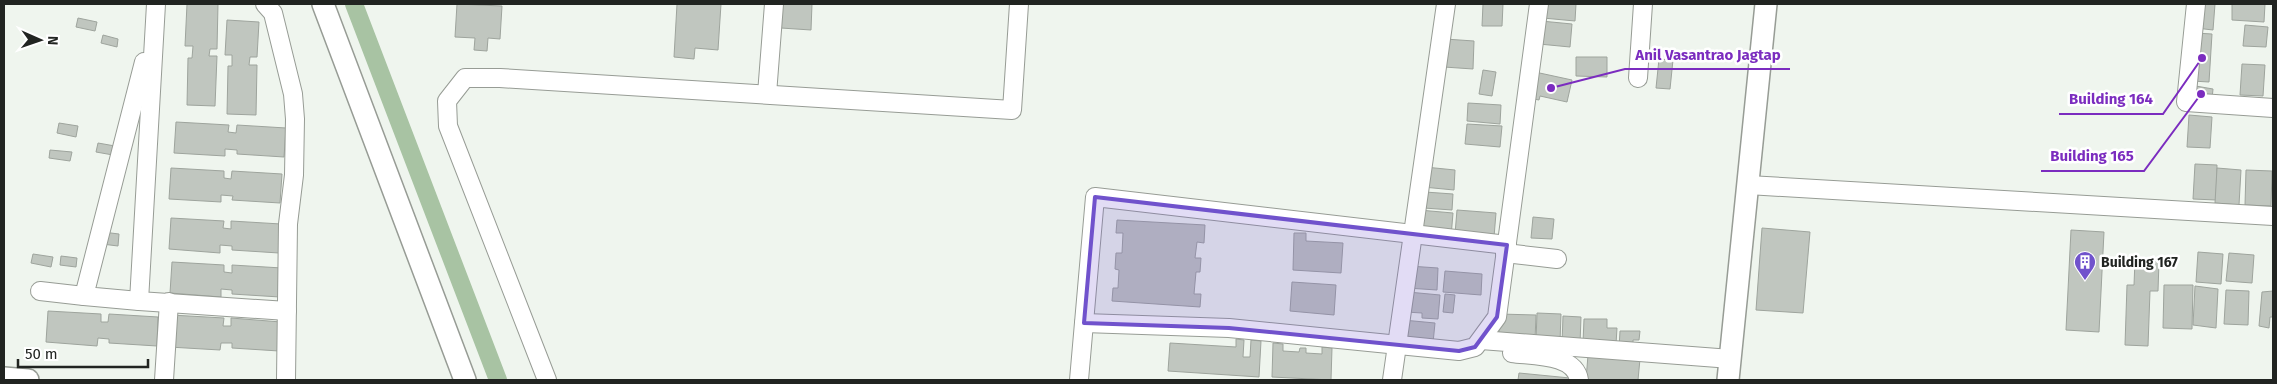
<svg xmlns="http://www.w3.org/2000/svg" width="2277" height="384" viewBox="0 0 2277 384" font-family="'Fira Sans',sans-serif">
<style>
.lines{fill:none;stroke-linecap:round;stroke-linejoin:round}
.canal{stroke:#a8c3a3;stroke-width:18}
.building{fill:#c0c6bf;stroke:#9ea49d}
.minor-casing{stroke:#979c95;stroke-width:20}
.tertiary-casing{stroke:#979c95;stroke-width:24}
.minor{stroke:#fff;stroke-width:18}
.tertiary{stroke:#fff;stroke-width:21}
.marked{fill:#7052cc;fill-opacity:0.2;stroke:#7052cc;stroke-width:4;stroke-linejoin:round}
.labels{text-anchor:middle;stroke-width:5;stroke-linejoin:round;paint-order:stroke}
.poi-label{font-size:14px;font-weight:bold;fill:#212421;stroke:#fff;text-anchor:start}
.leader{fill:none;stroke:#7b2cbf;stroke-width:2}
.callout-dot{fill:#7b2cbf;stroke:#fff;stroke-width:2}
.callout-label{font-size:15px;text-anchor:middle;font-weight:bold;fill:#7b2cbf;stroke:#fff;stroke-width:5;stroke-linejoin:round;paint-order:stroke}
</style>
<rect width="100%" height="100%" fill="#eff5ee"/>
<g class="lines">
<polyline class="canal" points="354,4 498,380"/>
</g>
<g class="building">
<polygon points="187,4 218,4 217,49 210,49 209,56 217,56 215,106 187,105 188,58 192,58 193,46 185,46"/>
<polygon points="457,4 502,6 500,39 488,38 487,51 474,50 475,38 455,37"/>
<polygon points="677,4 721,4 718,50 695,48 694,59 674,57"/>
<polygon points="782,4 812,4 811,30 781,28"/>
<polygon points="1483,4 1503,4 1502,26 1482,26"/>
<polygon points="1545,4 1576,4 1575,21 1543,18"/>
<polygon points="2198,4 2215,4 2213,30 2196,28"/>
<polygon points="2232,4 2265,4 2264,22 2232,20"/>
<polygon points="78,18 97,22 95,31 76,27"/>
<polygon points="227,20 259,22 257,57 250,57 249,65 257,65 256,115 227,114 228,66 232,66 232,55 225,55"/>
<polygon points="1541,21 1572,24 1570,47 1539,44"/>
<polygon points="2245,25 2268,27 2266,47 2243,46"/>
<polygon points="2195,33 2212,34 2209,82 2192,81"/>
<polygon points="103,35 118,39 117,47 101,43"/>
<polygon points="1445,39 1474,41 1473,69 1444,67"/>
<polygon points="1576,57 1607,57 1607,77 1576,76"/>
<polygon points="1659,59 1673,60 1670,89 1656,88"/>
<polygon points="2242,64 2265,65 2263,96 2240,95"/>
<polygon points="1483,70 1496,72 1492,96 1479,94"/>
<polygon points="1535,72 1572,80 1567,102 1540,96 1539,100 1529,98"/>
<polygon points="2190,85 2213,89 2212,99 2190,100"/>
<polygon points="1468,103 1501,105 1500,124 1467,121"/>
<polygon points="2189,115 2212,117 2210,148 2187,147"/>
<polygon points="176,122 229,125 228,132 236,133 237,125 286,128 284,157 237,154 237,150 225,149 225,156 174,153"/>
<polygon points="59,123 78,126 76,137 57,133"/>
<polygon points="1467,124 1502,126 1500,147 1465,144"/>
<polygon points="98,143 115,146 113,155 96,152"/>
<polygon points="50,150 72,152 70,161 49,158"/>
<polygon points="2195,164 2217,165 2216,200 2193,199"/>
<polygon points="1425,167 1455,170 1454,190 1423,187"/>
<polygon points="171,168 224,171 224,178 231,179 232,171 282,174 280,203 232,200 233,196 221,195 221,202 169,199"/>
<polygon points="2217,168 2241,170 2239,205 2215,203"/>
<polygon points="2246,170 2272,171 2271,206 2245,205"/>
<polygon points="1425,192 1453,194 1452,210 1424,208"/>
<polygon points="1419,210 1453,213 1451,237 1418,227"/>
<polygon points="1457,210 1496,213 1494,237 1455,234"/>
<polygon points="1533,217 1554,219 1552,239 1531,238"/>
<polygon points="171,218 224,221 223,228 231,229 231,221 281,224 279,253 232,250 232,246 220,245 220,253 169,249"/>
<polygon points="1117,220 1205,225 1204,243 1197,242 1195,258 1201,258 1200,272 1196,272 1194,294 1201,294 1200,307 1112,301 1113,288 1118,288 1119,270 1115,269 1116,253 1122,253 1123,233 1116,233"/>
<polygon points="1762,228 1810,232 1803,313 1756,310"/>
<polygon points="2071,230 2104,232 2099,332 2066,330"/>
<polygon points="103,232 119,234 118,246 102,244"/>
<polygon points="1294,233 1306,233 1306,241 1343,243 1341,273 1293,270"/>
<polygon points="2198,252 2223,254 2221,284 2196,282"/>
<polygon points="2229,253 2254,255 2252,283 2226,281"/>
<polygon points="33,254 53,257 51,267 31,263"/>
<polygon points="61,256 77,258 76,267 60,265"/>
<polygon points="2135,260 2159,261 2158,291 2150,291 2148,346 2125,345 2127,285 2134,285"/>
<polygon points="172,262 224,265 224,272 232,273 232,265 282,268 280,297 232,294 232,290 221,289 221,297 170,293"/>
<polygon points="1409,266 1438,268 1437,290 1407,288"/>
<polygon points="1445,271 1482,274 1481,295 1443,292"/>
<polygon points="1292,282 1336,285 1334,315 1290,311"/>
<polygon points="2164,285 2193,285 2192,329 2163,328"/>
<polygon points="2195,286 2218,289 2216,328 2193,325"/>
<polygon points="2226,290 2249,291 2248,325 2224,324"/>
<polygon points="2273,291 2273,317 2270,317 2269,328 2259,326 2262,292"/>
<polygon points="1408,292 1440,295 1438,319 1422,318 1422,313 1406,312"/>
<polygon points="1445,294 1455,295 1453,313 1443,312"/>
<polygon points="48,311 101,314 101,322 108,322 109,314 158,317 157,346 109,343 109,339 98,338 97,346 46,342"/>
<polygon points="1537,313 1561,314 1560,342 1536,341"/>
<polygon points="1499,314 1536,315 1535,340 1499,339"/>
<polygon points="171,315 224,318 223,326 231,326 231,318 281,322 279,351 232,348 232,343 221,343 220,350 169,347"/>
<polygon points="1563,316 1581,317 1580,344 1562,344"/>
<polygon points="1584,319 1607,319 1607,328 1617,328 1616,344 1583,343"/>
<polygon points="1403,320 1435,323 1433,343 1401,340"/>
<polygon points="1620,331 1640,331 1639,340 1633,340 1633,349 1619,349"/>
<polygon points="1236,339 1244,340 1243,357 1250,357 1251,340 1261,341 1259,377 1168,371 1170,343 1236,347"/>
<polygon points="1273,343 1283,344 1283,351 1299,352 1300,348 1306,348 1306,353 1322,354 1322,347 1332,348 1331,380 1272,377"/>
<polygon points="1588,355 1640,359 1638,380 1586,380"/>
<polygon points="1519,373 1570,378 1570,380 1518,380"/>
</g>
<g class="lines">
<g class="minor-casing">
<g id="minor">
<polyline points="156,4 139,301 287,311"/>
<polyline points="265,4 273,13 293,94 295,119 294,175 288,224 286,380"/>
<polyline points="2196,4 2186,102 2273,108"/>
<polyline points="1638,78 1643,4"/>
<polyline points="767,94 774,4"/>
<polyline points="1748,185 2273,216"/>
<polyline points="1505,253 1557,259"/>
<polyline points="40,291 84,296"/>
<polyline points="139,301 84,296 144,62"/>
<polyline points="1084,323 1229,328 1459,351 1475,347 1497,317 1539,4"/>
<polyline points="1481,340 1731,359"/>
<path d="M1512,353C1533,356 1575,354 1579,380"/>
<polyline points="164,380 169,302"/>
<polyline points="547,380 448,126 447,101 465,78 500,78 1012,110 1019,4"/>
<polyline points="1079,380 1095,197 1507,245"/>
<polyline points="1392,380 1446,4"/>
</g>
</g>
<g class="tertiary-casing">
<g id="tertiary">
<polyline points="323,4 465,380"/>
<polyline points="4,378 28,380"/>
<polyline points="1728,380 1766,4"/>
</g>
</g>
<use href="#minor" class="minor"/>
<use href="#tertiary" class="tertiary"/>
</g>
<path class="marked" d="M1095,197L1507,245L1497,317L1475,347L1459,351L1229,328L1084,323Z"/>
<defs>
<g id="building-pin" transform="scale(1.125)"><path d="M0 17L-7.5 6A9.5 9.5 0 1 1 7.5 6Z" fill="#7052cc" stroke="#fff"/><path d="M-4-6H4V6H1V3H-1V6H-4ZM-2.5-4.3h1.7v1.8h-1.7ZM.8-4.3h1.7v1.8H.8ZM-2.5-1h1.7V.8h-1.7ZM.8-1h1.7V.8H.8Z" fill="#fff"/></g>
</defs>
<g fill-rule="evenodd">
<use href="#building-pin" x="2085" y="262"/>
</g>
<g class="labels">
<g class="poi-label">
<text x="2101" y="267">Building 167</text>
</g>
</g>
<path class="leader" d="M1551 88L1625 69H1790M2202 58L2163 114H2059M2201 94L2144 171H2041"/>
<g class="callout-dot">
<circle cx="1551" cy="88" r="5"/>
<circle cx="2202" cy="58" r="5"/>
<circle cx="2201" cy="94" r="5"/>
</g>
<g class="callout-label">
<text x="1708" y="60">Anil Vasantrao Jagtap</text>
<text x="2111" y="104">Building 164</text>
<text x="2092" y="161">Building 165</text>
</g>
<rect width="2277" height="384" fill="none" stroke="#212421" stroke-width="10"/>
<g transform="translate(40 40) rotate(92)" stroke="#ffffff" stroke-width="4" paint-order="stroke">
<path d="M0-4L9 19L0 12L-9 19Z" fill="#212421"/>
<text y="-8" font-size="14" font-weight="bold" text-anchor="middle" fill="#212421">N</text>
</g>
<path d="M18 359v8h130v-8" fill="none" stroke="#212421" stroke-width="2.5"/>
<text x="25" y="359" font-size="15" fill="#212421" stroke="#ffffff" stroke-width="4" paint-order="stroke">50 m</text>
</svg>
